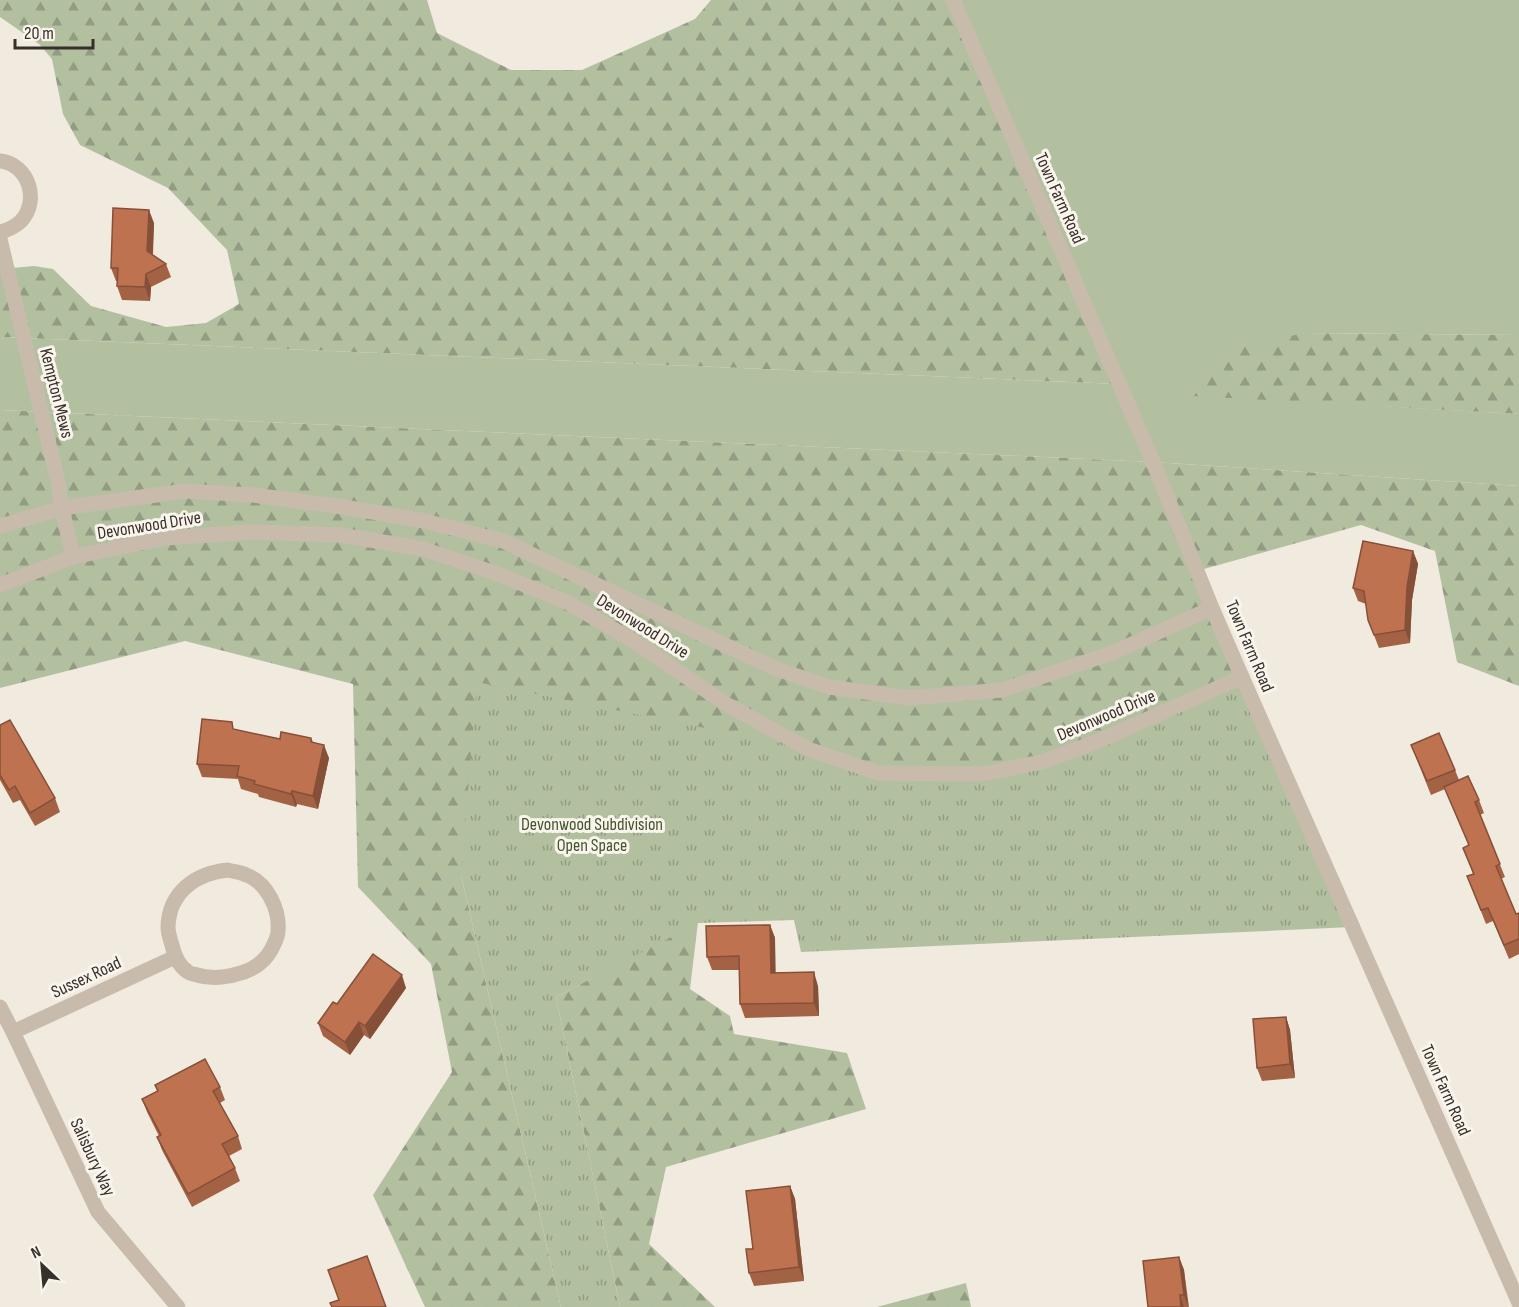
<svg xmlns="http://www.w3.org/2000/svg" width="1519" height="1307" viewBox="0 0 1519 1307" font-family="'Sofia Sans Condensed',sans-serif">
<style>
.grass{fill:#b3c0a0}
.forest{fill:url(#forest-firs)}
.park{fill:url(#park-tufts)}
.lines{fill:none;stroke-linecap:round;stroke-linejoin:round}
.street{stroke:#c9bbac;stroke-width:15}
.wall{fill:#a46245}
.shaded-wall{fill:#865038}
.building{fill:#bf7250;stroke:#865038;stroke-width:1.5}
.labels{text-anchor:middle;stroke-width:6;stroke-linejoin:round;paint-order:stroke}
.street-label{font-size:18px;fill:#372f2a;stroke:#f9f4ec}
.park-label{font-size:18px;fill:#44542f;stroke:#f9f4ec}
</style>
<defs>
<pattern id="forest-firs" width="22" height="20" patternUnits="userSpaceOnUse" patternTransform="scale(1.5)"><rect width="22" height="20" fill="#b3c0a0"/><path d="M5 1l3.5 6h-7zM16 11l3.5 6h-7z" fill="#929c83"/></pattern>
<pattern id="park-tufts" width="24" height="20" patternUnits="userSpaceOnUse" patternTransform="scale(1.5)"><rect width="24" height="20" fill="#b3c0a0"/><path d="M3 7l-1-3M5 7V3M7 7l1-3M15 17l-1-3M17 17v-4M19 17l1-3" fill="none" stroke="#929c83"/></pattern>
</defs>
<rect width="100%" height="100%" fill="#f1eadf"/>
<polygon class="grass" points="953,0 1519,0 1519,335 1304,333 1193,395 1519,414 1519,486 1153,462 0,410 0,337 1119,384"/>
<g class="forest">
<polygon points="0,0 427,0 437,33 511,70 582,70 695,19 711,0 954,0 1119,384 0,337 0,269 34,266 53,269 91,306 166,327 206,323 239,304 227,250 168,188 80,145 63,114 52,59 39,44 0,17"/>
<polygon points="1304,333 1519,335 1519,414 1193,396 1242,347"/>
<polygon points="0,410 1153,462 1519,486 1519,686 1457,662 1435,551 1361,525 1197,571 1242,677 1041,762 461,875 561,1307 425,1307 373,1195 452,1072 431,964 358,887 353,684 185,641 0,688"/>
<polygon points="698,922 690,989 730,1016 734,1034 847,1053 866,1109 666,1167 649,1244 715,1307 620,1307 556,997"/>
<polygon points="966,1283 971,1307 877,1307"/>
</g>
<polygon class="park" points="1242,677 1352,927 801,952 794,920 698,923 556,997 620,1307 561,1307 461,875 477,682 808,749 878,773 936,775 1041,762"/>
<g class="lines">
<g class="street">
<polyline points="953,0 1153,462 1212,608 1242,677 1519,1303"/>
<path d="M0,161C29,164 40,201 21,221C15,227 8,230 0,232"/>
<polyline points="0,239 58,482 62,508 73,557"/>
<polyline points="0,526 62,508 185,491 253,495 344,507 425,521 503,541 774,668 829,687 910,698 1002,690 1112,653 1212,608"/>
<polyline points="0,585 73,557 165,538 251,532 341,535 423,549 495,573 567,602 632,640 726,704 808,749 878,773 983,774 1041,762 1096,742 1242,677"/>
<path d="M228,870C234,872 241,872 246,875C267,882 280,910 278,931C278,935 276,940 274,944C267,961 254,970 237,974C223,978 210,979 197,975C194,974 190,974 188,972C179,966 174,954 172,945C170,939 168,933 168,927C169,892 196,873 228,870Z"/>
<polyline points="0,1007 13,1032 98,1212 178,1307"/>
<polyline points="13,1032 175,957"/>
</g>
</g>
<g class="wall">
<polygon points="154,223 153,255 166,264 171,277 151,287 150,301 122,300 117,286 118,281 116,281 111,268"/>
<polygon points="1413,551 1418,564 1412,600 1410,643 1379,648 1368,620 1366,604 1358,601 1353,588"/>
<polygon points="0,725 55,798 60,812 35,826 20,800 13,803 0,780"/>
<polygon points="235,730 280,739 311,738 313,742 329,758 318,809 297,804 296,807 259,797 258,794 241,789 238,779 202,777 197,764"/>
<polygon points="1411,745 1455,770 1459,780 1479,800 1484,813 1480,815 1505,877 1501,879 1516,914 1519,913 1519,954 1509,959 1493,921 1486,924 1467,876 1473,874 1463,848 1469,846 1445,789 1431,795"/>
<polygon points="770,925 775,938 775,973 818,986 819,1016 745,1018 740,1004 739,970 712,970 707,957"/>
<polygon points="406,988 370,1039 364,1035 350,1055 323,1036 318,1023 337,1004"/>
<polygon points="1286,1017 1290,1030 1295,1078 1262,1081 1257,1068"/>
<polygon points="155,1085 220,1087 225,1100 220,1103 238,1136 242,1149 229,1156 235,1168 240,1181 192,1207 162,1150 157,1137 159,1136 147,1112 142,1099 157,1091"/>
<polygon points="790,1186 795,1199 804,1281 754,1286 749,1273 753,1249"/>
<polygon points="1179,1257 1184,1270 1189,1307 1148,1307"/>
</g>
<g class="shaded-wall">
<polygon points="149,210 154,223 152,265 147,251"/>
<polygon points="146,274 151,287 150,301 145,287"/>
<polygon points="1413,551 1418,564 1412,600 1410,643 1405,630 1407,587"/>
<polygon points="324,745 329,758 318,809 313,796"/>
<polygon points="292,791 297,804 296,807 291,794"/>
<polygon points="770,925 775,938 776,987 771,973"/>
<polygon points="814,972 818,986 819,1016 814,1003"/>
<polygon points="402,975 406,988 370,1039 365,1026"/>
<polygon points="1286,1017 1290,1030 1295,1078 1290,1064"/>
<polygon points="359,1022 364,1035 350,1055 345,1042"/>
<polygon points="790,1186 795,1199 804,1281 799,1267"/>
<polygon points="1179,1257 1184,1270 1188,1307 1184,1295"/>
<polygon points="1180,1295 1184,1307 1181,1307"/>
</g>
<g class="building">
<polygon points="113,208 149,210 147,251 166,264 146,274 145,287 117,286 118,268 111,268"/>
<polygon points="1363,541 1413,551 1407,587 1405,630 1374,635 1368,620 1364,591 1353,588"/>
<polygon points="202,719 232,722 233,729 280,739 281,732 311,738 311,742 324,745 313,796 292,791 291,794 254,784 255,781 237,776 239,766 197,764"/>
<polygon points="10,720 55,798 30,813 15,786 9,790 0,775 0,725"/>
<polygon points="1439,733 1455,770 1427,781 1411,745"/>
<polygon points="1468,776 1479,800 1475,802 1500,864 1496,866 1516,914 1519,913 1519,939 1504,945 1488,908 1481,910 1467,876 1474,874 1463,848 1469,845 1444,787"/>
<polygon points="770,925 771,973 814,972 814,1003 740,1004 739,956 707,957 706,926"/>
<polygon points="373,954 402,975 365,1026 359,1022 345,1042 318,1023 333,1002 337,1004"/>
<polygon points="1286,1017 1290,1064 1257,1068 1253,1019"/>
<polygon points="205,1059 220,1087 213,1091 238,1136 222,1144 235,1168 188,1194 157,1137 161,1135 142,1099 158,1091 155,1085"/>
<polygon points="790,1186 799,1267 749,1273 746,1249 753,1249 746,1191"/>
<polygon points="367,1256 386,1307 332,1307 330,1303 339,1300 328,1270"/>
<polygon points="1179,1257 1184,1295 1180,1295 1181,1307 1148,1307 1143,1261"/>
</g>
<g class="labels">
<g class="street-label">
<text transform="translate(1060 198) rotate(66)" y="6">Town Farm Road</text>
<text transform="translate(57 393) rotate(76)" y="6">Kempton Mews</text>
<text transform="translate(149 525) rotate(-9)" y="6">Devonwood Drive</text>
<text transform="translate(643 626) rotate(32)" y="6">Devonwood Drive</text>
<text transform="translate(1250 646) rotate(67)" y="6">Town Farm Road</text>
<text transform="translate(1106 715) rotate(-23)" y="6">Devonwood Drive</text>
<text transform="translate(86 977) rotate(-25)" y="6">Sussex Road</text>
<text transform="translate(1446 1090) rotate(66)" y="6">Town Farm Road</text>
<text transform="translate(93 1157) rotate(65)" y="6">Salisbury Way</text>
</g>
<g class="park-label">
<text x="592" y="830">Devonwood Subdivision<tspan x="592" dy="21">Open Space</tspan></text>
</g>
</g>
<g transform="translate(42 1265) rotate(334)" stroke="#f9f4ec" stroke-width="4.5" paint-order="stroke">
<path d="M0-4.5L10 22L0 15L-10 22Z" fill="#372f2a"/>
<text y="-9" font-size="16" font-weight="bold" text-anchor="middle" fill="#372f2a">N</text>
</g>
<path d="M15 39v9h78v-9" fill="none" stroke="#372f2a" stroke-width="3"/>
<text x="24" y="39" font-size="18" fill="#372f2a" stroke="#f9f4ec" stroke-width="4.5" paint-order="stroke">20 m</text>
</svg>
